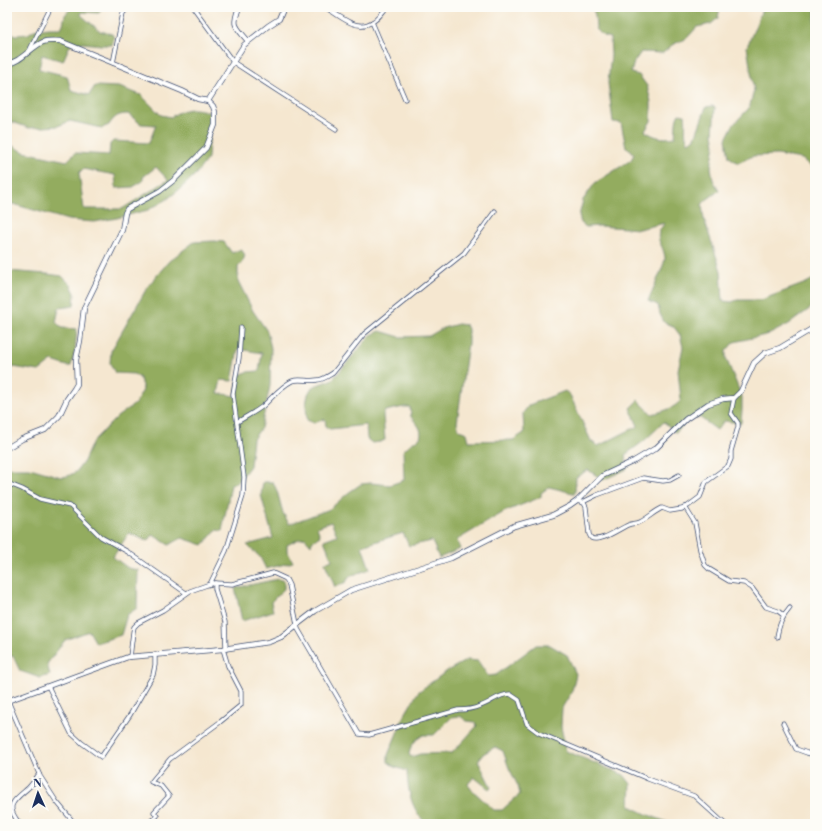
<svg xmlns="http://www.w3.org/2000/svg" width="822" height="831" viewBox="0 0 822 831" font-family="'Libre Bodoni',serif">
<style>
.forest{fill:#93ac5e;stroke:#576e5e;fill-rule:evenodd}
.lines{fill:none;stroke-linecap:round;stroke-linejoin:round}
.minor-casing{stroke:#3c4b6f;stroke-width:5}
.tertiary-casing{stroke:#3c4b6f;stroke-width:6}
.minor{stroke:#fff;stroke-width:3.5}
.tertiary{stroke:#fff;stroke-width:4.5}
</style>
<rect width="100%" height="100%" fill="#fdfcf7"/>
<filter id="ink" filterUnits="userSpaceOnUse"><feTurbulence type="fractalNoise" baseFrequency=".025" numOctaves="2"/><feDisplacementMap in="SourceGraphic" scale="8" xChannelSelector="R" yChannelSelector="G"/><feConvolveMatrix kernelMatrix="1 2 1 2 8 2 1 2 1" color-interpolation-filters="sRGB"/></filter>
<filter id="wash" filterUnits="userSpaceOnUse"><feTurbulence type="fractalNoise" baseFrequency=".012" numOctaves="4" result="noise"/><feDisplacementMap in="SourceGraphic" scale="16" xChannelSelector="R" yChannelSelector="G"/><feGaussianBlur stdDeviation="0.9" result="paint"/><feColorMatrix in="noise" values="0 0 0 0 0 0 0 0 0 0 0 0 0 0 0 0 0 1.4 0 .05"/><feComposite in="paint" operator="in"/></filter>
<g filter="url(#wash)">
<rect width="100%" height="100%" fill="#f5e7d0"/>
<g class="forest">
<path d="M72,7H102L99,13L82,12L81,15L100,31L112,34L114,38L112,45H101L83,43L74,44L69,47L63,61L42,55L39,69L67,76L71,90L89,95L95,86L119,87L141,95L161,115L171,117C183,108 195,107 209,112L210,125L208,158L196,174L180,189L166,200L148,210L117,218L94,222L68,220L13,204H7V143L24,152L67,161L75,153L109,155L110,144L113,141L149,143L156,125L141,124L128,114C118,114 114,117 109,125L102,128L70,121L58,126L29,128L7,120V31L16,35L28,34L34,30L49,28H61L63,24L65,15ZM156,167L168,180L122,209H84L79,173L83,169L115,175L116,188L133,187L143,181V177Z"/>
<path d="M592,7H720L718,18L711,24L697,27L687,38L672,45L663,53L641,52L634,62L631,73L639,75L647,86L651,102V121L645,131C656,138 662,139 675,137C676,130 675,119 679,114L685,115C687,125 683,133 688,142L695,138L706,107L712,106L715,107L713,134L715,145L711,167L713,180L719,190C714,196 706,198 702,205L704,219L721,271L723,301L732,302L737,300H761L806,283L815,278V305L789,324L770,334L734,342L726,351V358L742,397V410L741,423L724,421L717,430L699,417L687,421L676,433L664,422L644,441L625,455L627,469L603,480L588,470L576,477L575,493H573L549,487L541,493V497L504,512L457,540L460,549L439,558L432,541L409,546L403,533L362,546L370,569L350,576L346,582L335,587L325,563L332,560L324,540L337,535L331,522L317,527L320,536L312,541L311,545L305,538L299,539L287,545V551L293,562L266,569L260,557L247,545L273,538L261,495L263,482H273L277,491L283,513L289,524L330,509L348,493L361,484L371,483L390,485L404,480L403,451L409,445L420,438C423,429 417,424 411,417L410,407H404L385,411L383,415L385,440L380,442L372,443L367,439L366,425L330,429L326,427L325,419L314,423L307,420L306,405L308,394L312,387L333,379L371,335L380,331L400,337L429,336L443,328L458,324L466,325L468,329V343L457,423L459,430L467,433L469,441L513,440L524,433L523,413L529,405L565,391L570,395L591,441L598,446L638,426L630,408L638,400L652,414C663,411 674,409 681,400L678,370L683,347L680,335L673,326L664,322L660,314L658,305L648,301C651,293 665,264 665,258C663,241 651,239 665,223L639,229L599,226L586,227L581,223L579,216L583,200L595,183L631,160L634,154L631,150L626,147L621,123L613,122L608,83L611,55L610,38L603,36L596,29L595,15Z"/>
<polygon points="763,7 815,7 815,170 802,159 777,155 753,156 738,163 729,157 726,139 733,125 749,108 754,91 747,47"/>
<path d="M214,241L224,242L232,253L241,249L245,255L243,261L238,267V281L253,311L267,331L271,348L270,386L261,428L253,439L250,466L238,482L231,485L222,531L216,530L203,545L182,538L169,545L153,535L148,541L129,533L113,557L128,568L138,570L137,608L127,615L121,635L96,643L89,631L65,640L47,664L50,675L40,678L20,671L13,656L7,657V468H30L61,477L68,476L76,472L84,461L93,441L117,417L135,404L143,390L140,378L134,374L115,373L110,363L111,351L148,286L169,261L194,242ZM238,349L262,353L259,371L247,372L239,375L235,396L218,393L221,380L232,381Z"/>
<polygon points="7,271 47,274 62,276 71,285 75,293 74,306 59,308 56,322 62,328 77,329 75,351 71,366 67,366 52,361 39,371 13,367 7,379"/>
<polygon points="278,579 284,581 284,589 271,602 273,611 242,621 235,588"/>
<path d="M536,645H550L567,655L576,674L572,691L562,708L561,727L566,751L624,775L631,784L630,806L646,814L672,824H427C411,810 408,791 407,771L395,767L388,762V755L404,716L418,692L447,671L467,660L478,661L488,676L496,675ZM460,716L467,721L475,722L477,726L452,753L420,754L411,757L409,754L411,747L416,740L423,735H434L452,717ZM495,747L503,751L509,768L518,786L520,794L502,810H494L471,789L468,784L474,777L489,789L491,787L478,761L483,754Z"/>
</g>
</g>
<g filter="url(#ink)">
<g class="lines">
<g class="minor-casing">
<g id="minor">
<polyline points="193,7 233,62 336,129"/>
<path d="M325,7C337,14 354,30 368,24C376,22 382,13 387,7"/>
<polyline points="372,22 405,99"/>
<polyline points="30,49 51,7"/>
<polyline points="113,63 123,13 129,7"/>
<polyline points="7,78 10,63"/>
<path d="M237,422C246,417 255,412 263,406C273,397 280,387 292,381C299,378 309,382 317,380C323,380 328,376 333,373L364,334L464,253L495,211"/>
<polyline points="7,483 22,489 40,499 70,506 101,537 128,552 186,593"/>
<path d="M577,501L584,503L586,507L589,534L591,538C600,543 619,529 628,525C632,523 636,524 640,522C648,518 654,512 662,508L670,511L682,509L688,506L700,497L706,482L728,466L731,459V451L738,427V423L731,413L734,398"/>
<polyline points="583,502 597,495 643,478 663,481 670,480 679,475"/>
<polyline points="685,507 695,523 700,550 705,565 709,569 729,581 744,583 752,588 766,607 778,611 783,615"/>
<polyline points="215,583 215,589 225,622 226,649"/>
<polyline points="210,584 226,551 243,496 244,477 233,394 239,358 241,327"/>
<path d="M777,637C779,625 782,617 790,608"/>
<path d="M130,657L133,632L134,627L138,623L163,610L190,591L207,585L215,583L232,584L273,573L286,579L289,585L298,629L359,734L369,735L458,710C465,710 473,709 480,706C491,703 498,694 510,694L519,700L527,724L539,733L648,779L694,796L725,824"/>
<polyline points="48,686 71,733 82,743 101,757 130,715 153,675 155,665 155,654"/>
<polyline points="8,701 40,776 56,801 75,824"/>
<polyline points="783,723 796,749 807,753 815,755"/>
<path d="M20,824C5,806 12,802 27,789C32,785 35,779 39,774"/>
<polyline points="147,824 157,816 154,812 169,796 161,786 151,782 170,759 220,722 241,705 241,691 228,666 223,649"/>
</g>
</g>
<g class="tertiary-casing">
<g id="tertiary">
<path d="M239,7C232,27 235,25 248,41"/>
<path d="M7,63C19,64 31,47 43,42C48,40 54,41 60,41L182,91L198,99L208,101L244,45L268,26L279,19L284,7"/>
<polyline points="7,448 22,439 45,430 59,416 67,399 74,389 77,384 76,360 80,341 84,308 122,230 125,213 127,209 160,191 174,180 206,148 215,125 215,112 213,106 208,101"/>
<polyline points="7,701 128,657 223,649 269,642 281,637 315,611 351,590 451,558 514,526 553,515 570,506 577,501 602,476 634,461 656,448 686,419 708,404 723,399 734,398 741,391 754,363 765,353 780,348 815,327"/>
</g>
</g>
<use href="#minor" class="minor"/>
<use href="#tertiary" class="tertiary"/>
</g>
</g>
<rect width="822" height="831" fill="none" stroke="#fdfcf7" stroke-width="24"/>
<g transform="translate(38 793) rotate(357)" stroke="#fdfcf7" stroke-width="3" paint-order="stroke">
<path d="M0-3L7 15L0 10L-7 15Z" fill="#1b2f5e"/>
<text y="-6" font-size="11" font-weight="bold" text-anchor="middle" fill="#1b2f5e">N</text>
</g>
</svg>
